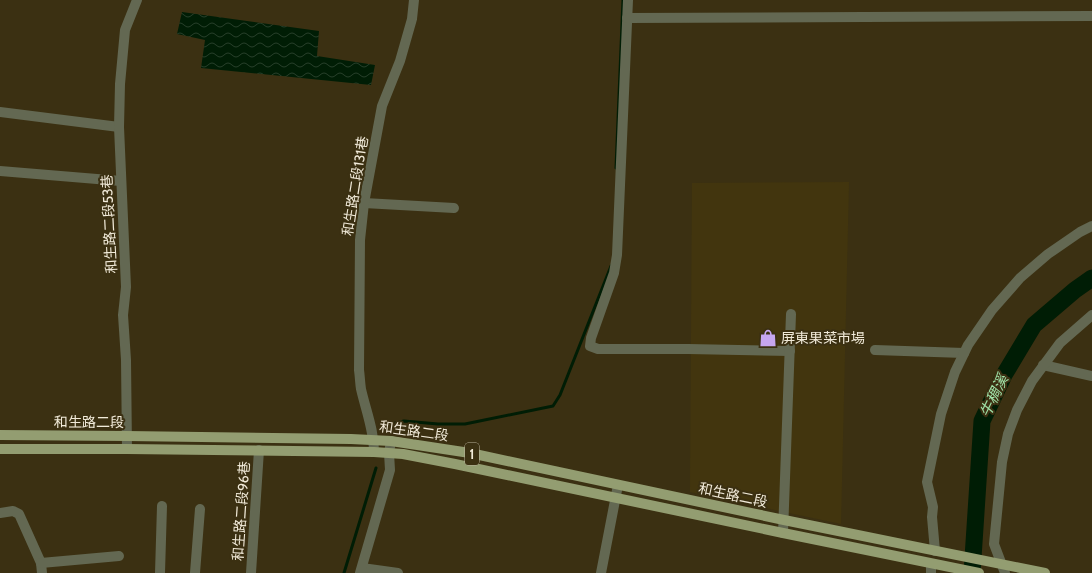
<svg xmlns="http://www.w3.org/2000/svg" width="1092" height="573" viewBox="0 0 1092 573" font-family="Cabin,'Noto Sans TC',sans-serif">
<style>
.built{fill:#42350e}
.water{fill:url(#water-waves)}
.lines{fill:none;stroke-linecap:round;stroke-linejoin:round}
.stream{stroke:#001d05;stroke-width:3}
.river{stroke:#001d05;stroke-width:17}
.minor{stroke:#636852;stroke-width:10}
.major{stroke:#939d71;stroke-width:10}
.labels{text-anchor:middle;stroke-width:4;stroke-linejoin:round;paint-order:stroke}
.shield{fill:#3b3012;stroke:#bab29d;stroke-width:1}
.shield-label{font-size:13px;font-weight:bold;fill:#f1ead9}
.street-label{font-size:14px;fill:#f1ead9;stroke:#3b3012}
.poi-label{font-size:14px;fill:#f1ead9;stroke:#3b3012;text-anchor:start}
.water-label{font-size:15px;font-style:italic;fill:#a0e2a8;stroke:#3b3012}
</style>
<defs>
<pattern id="water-waves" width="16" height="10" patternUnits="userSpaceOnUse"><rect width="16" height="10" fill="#001d05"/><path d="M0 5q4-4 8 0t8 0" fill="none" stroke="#263e29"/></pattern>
</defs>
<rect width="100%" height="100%" fill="#3b3012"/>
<polygon class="built" points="849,182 841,524 690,492 692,183"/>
<polygon class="water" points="182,12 319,31 317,56 375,65 371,85 201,68 205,40 177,34"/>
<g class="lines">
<g class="stream">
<polyline points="616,168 623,0"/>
<polyline points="387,425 404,421 438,424 465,424 553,406 560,395 611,266"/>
<polyline points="344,573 376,468"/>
</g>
<polyline class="river" points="972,573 982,421 1004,375 1034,325 1075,290 1092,278"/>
<g class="minor">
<polyline points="628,0 617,255 614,273 591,338 590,346 598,349 688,349 790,351"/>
<polyline points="627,18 1092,16"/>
<polyline points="0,112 119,127"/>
<polyline points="0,171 121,181"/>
<polyline points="364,203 454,208"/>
<polyline points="875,350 964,353"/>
<polyline points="1043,365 1092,376"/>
<polyline points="127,449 126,360 123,315 126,287 119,127 120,84 125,30 137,0"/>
<path d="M374,452C374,430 366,411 361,389C360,383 360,377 359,370L360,240L364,203L382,106L400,61L412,19L414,0"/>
<polyline points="0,513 13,511 19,514 41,563 42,573"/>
<polyline points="783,533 791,314"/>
<polyline points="935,551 932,517 933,507 927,482 941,414 955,372 968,345 992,310 1020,278 1048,254 1080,232 1092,226"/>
<polyline points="41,563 119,556"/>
<polyline points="362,568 398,573"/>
<polyline points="160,573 162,506"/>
<polyline points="195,573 200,509"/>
<polyline points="251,573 259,450"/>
<polyline points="360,573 390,470 389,453 391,441"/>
<polyline points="601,573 618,485"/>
<polyline points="931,573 931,564"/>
<polyline points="1005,573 994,544 1002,462 1008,434 1017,410 1032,381 1060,343 1092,315"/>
</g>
<g class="major">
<polyline points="0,435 127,436 351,439 391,441 470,453 784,520 1045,573"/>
<polyline points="0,449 127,449 374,452 403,454 455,464 783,533 979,573"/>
</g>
</g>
<defs>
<g id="shop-bare" transform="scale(1.38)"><path d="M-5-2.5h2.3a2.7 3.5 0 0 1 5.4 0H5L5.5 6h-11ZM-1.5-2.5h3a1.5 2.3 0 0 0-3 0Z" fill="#c6a6f0" stroke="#3b3012" stroke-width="2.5" paint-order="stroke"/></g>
</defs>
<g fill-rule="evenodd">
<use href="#shop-bare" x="768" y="338"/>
</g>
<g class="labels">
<rect class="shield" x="465" y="443" width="14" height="22" rx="3"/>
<g class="shield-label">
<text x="472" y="459">1</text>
</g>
<g class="street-label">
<text transform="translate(355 186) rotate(-81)" y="5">和生路二段131巷</text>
<text transform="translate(109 224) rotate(-93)" y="5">和生路二段53巷</text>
<text x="89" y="427">和生路二段</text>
<text transform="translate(414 431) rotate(8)" y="5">和生路二段</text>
<text transform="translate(733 495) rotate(12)" y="5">和生路二段</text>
<text transform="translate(241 511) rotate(-86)" y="5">和生路二段96巷</text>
</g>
<g class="poi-label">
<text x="781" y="343">屏東果菜市場</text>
</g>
<g class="water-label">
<text transform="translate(994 396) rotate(-64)" y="5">牛稠溪</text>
</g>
</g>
</svg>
